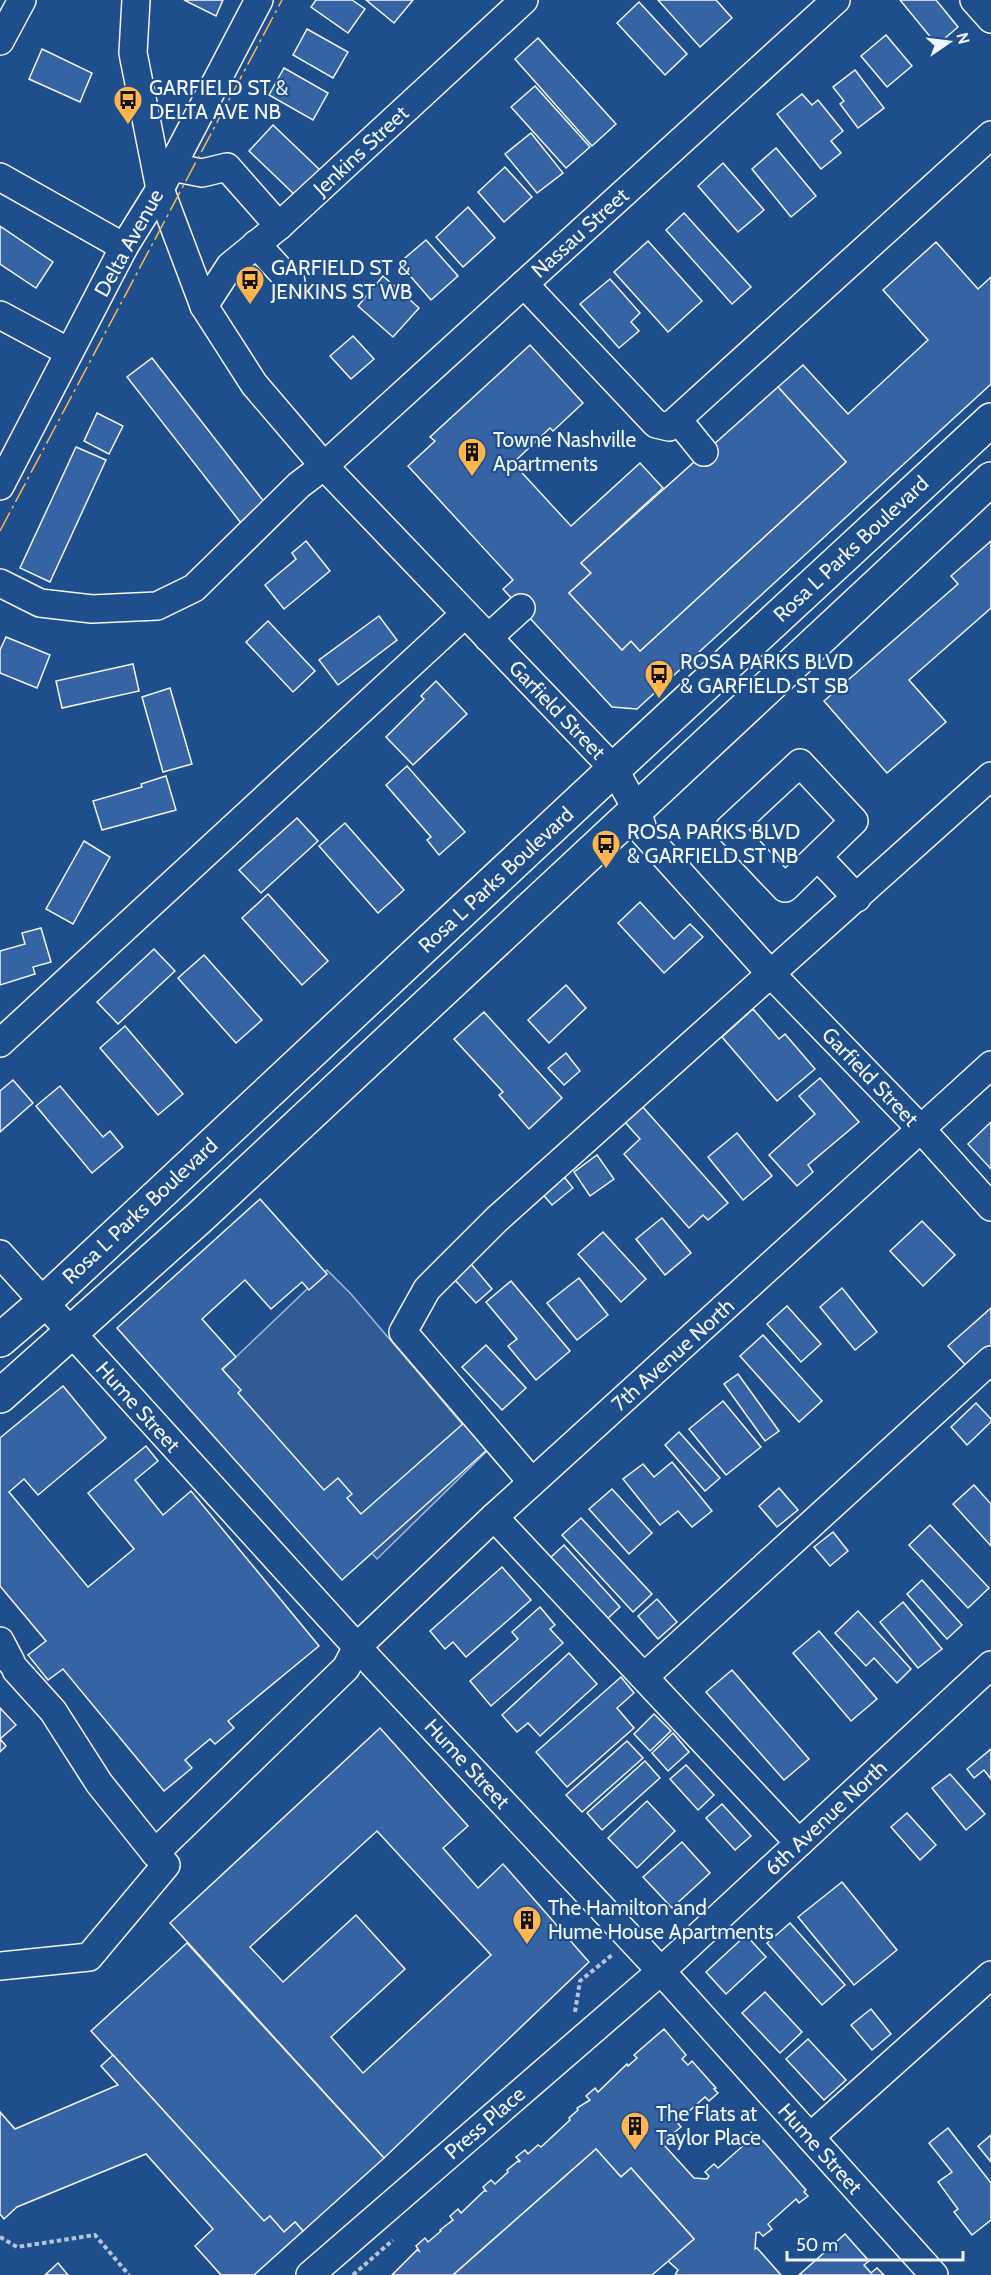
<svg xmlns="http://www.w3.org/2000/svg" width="991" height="2275" viewBox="0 0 991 2275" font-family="Cabin,sans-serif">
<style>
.built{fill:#305b95;stroke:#a8bbd7;stroke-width:1.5}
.building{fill:#3563a3;stroke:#f2f6ff;stroke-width:1.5;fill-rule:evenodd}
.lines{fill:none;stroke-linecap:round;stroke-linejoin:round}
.minor-casing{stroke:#f2f6ff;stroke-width:30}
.major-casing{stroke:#f2f6ff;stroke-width:36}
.path{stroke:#b3c4dc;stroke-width:4;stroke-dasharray:4.5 3;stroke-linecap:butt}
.minor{stroke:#1f4e8c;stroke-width:27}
.major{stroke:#1f4e8c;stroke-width:33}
.power{stroke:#ffb74d;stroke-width:1.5;stroke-dasharray:21 4.5 3 4.5;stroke-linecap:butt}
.labels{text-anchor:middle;stroke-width:4.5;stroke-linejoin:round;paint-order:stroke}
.poi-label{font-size:21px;fill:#f2f6ff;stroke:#1f4e8c;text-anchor:start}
.street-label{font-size:21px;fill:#f2f6ff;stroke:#1f4e8c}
</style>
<rect width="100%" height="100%" fill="#1f4e8c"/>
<polygon class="built" points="327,1270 351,1294 486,1452 377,1559 216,1376"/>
<g class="building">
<polygon points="184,0 223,0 216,16"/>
<polygon points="316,0 352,0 365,9 348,33 311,7"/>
<polygon points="366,0 413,0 394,23"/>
<polygon points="658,0 716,0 732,18 700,47"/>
<polygon points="900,0 936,0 958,27 937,45"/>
<polygon points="639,2 687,54 665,75 617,23"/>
<polygon points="307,29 348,52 333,78 293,55"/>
<polygon points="886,35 912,66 887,87 861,56"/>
<polygon points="538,38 616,124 592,146 515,59"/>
<polygon points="42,49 92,73 80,102 29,79"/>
<polygon points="284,68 328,93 313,120 269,95"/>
<polygon points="855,70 884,108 858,128 840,104 844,101 833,87"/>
<polygon points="535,86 590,147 566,168 511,107"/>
<polygon points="802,94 812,105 818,100 843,131 831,141 841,153 821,169 777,114"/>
<polygon points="273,125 321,171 296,196 249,151"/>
<polygon points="531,133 563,173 537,193 505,154"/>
<polygon points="776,148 816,196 791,217 752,169"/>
<polygon points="723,163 764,210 738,232 698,186"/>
<polygon points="505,167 532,197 504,222 478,192"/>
<polygon points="468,207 495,238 463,267 436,237"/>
<polygon points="684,213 751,287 732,304 666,230"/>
<polygon points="0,226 53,262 36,288 0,264"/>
<polygon points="426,240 458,276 431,300 399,263"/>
<polygon points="648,241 702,301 668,332 614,272"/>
<polygon points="936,242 978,289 991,277 991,384 637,709 612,707 503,589 513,580 408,466 435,441 430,437 530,345 583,403 553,431 550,428 513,463 571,526 640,463 663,488 581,563 591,573 569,593 622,650 631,641 640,651 846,462 778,387 803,365 848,414 928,340 883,290"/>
<polygon points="383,276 419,308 393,337 358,306"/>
<polygon points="610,279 640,313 631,322 639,331 619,348 580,304"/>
<polygon points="353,336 374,359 351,379 330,356"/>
<polygon points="152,358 265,503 241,523 127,377"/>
<polygon points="778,387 846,462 640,651 631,641 622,650 569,593 591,573 581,563"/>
<polygon points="97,413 123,426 109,454 84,441"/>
<polygon points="76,447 106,460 50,582 20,568"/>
<polygon points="306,541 330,571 284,609 265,585 296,559 292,553"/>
<polygon points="991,541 991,608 909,680 946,722 887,773 824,701 958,584 951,576"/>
<polygon points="379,616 397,640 338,685 319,660"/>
<polygon points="268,621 315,671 293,692 246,642"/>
<polygon points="6,637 50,655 37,688 0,673 0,650"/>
<polygon points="133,664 139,691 62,708 56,681"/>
<polygon points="436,681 467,714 413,765 386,737 424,699 421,696"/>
<polygon points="170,688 192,764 163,772 142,697"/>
<polygon points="407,766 465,832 439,855 427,840 431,837 386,785"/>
<polygon points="166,776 176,810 102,830 93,801 142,787 141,784"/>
<polygon points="297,818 318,841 261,893 239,870"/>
<polygon points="345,823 404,890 378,913 319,846"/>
<polygon points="84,841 110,857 73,924 46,909"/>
<polygon points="268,894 328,961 302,985 242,918"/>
<polygon points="640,902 674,939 690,924 703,937 664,973 618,923"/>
<polygon points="41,928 51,962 33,967 35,974 0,985 0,951 25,944 22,933"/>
<polygon points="154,949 175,971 118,1024 97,1002"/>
<polygon points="204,955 262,1020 236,1043 178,978"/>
<polygon points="566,985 586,1008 549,1043 528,1020"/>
<polygon points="753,1009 779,1039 785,1034 815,1069 777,1101 722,1037"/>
<polygon points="484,1012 562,1098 529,1129 499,1095 503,1092 454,1039"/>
<polygon points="125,1026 183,1094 158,1115 100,1048"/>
<polygon points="566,1053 580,1071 564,1085 548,1068"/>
<polygon points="820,1078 859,1122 808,1165 813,1172 797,1186 769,1155 815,1114 799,1096"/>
<polygon points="13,1080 33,1103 0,1132 0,1091"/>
<polygon points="60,1086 103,1137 110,1131 123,1147 92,1173 36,1106"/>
<polygon points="641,1105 728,1203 708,1220 703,1215 689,1228 624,1154 640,1139 623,1120"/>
<polygon points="991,1122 991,1169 968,1144"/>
<polygon points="737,1133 772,1176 743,1200 708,1157"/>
<polygon points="597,1155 614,1179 590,1196 574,1172"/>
<polygon points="560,1172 573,1188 552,1205 539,1190"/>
<polygon points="260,1199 327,1274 309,1290 302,1282 271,1309 245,1280 202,1319 236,1357 222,1369 241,1390 238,1393 324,1490 338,1478 352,1494 347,1498 361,1514 465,1422 488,1449 342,1580 117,1328"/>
<polygon points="662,1218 691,1253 665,1275 636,1239"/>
<polygon points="922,1221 955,1255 923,1286 890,1251"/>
<polygon points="603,1232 646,1279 621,1302 578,1254"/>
<polygon points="471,1264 492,1289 476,1303 454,1279"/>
<polygon points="579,1278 608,1315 577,1340 547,1303"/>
<polygon points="511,1281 570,1351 536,1380 508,1346 517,1339 486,1302"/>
<polygon points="842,1288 877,1332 855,1350 820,1307"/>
<polygon points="787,1306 821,1344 801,1362 767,1324"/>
<polygon points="991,1308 991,1348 968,1368 948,1346"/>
<polygon points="763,1335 822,1401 799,1422 740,1356"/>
<polygon points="486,1345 526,1388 502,1410 462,1367"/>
<polygon points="738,1374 779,1431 765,1441 724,1384"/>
<polygon points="63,1386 106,1438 38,1495 24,1479 9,1492 88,1587 134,1549 88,1493 146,1446 158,1461 135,1480 163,1515 191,1491 319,1646 228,1721 234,1728 215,1744 210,1739 185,1760 192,1768 164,1791 63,1669 48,1680 28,1655 46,1641 0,1586 0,1438"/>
<polygon points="723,1401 761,1447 726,1475 689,1429"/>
<polygon points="976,1403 991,1419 991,1422 967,1445 951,1427"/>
<polygon points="679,1432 720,1478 705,1491 665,1445"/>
<polygon points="672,1462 712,1511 692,1527 678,1511 660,1525 623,1479 643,1464 654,1477"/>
<polygon points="974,1485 991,1504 991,1546 953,1504"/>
<polygon points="779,1488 798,1510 777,1527 759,1506"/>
<polygon points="612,1489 652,1533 629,1554 589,1509"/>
<polygon points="581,1518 652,1594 633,1612 562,1535"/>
<polygon points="930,1525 989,1588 968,1608 909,1545"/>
<polygon points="833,1532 848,1551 830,1566 814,1547"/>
<polygon points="564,1545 620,1607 606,1620 550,1558"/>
<polygon points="502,1567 531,1600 466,1657 453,1642 445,1649 430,1631"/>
<polygon points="922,1580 962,1625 947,1639 907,1594"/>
<polygon points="657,1599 677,1622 658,1639 638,1616"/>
<polygon points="903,1602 942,1649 918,1668 880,1622"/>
<polygon points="540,1607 555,1625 550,1629 563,1643 491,1706 470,1681 518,1639 512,1632"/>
<polygon points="858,1611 911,1669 897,1683 874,1658 866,1666 835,1633"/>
<polygon points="819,1631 877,1699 851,1721 793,1653"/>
<polygon points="569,1653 597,1684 540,1736 528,1723 517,1732 502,1715"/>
<polygon points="732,1670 809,1759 784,1780 706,1692"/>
<polygon points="621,1677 634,1693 617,1708 634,1728 567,1787 536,1752"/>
<polygon points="0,1708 16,1725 0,1739 6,1746 0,1752"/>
<polygon points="654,1714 671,1731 650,1751 634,1734"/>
<path d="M380,1728L468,1826L443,1848L478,1888L503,1864L589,1962L384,2158L170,1923ZM377,1831L491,1955L363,2073L331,2037L405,1969L356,1915L283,1982L250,1947Z"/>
<polygon points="673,1733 689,1752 668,1771 652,1753"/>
<polygon points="627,1741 643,1758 582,1812 566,1795"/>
<polygon points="991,1749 991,1779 984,1770 974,1778 967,1769"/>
<polygon points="645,1761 660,1778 602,1830 587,1813"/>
<polygon points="686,1765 714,1795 698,1810 670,1779"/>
<polygon points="950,1774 985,1814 966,1830 932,1788"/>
<polygon points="647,1801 675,1831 637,1868 608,1838"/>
<polygon points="722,1804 751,1836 735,1850 706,1818"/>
<polygon points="907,1813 936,1845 920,1860 891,1827"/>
<polygon points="682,1842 710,1873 672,1908 643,1877"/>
<polygon points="842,1882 897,1950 854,1985 798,1917"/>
<polygon points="790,1923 845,1985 822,2005 767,1943"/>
<polygon points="746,1935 766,1957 726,1994 706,1972"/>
<polygon points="187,1943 384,2158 303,2231 295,2222 284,2232 270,2216 264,2221 91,2031"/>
<polygon points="765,1992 802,2032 780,2053 742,2013"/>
<polygon points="871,2009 891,2034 872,2050 851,2025"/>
<polygon points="664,2029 686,2055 682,2059 688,2065 692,2061 716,2088 714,2089 718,2093 709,2101 705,2097 677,2122 681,2127 671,2135 666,2130 664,2145 694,2178 707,2179 709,2176 705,2172 714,2164 718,2168 746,2143 742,2139 751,2132 755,2136 757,2134 806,2190 804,2192 808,2196 799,2203 796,2199 768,2224 772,2229 763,2236 759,2232 756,2233 755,2249 757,2248 781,2275 675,2275 678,2270 668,2261 694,2239 631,2168 621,2177 596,2149 453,2275 392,2275 417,2250 419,2251 416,2246 425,2238 428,2242 441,2231 440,2230 453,2220 450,2216 458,2209 461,2213 484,2191 486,2191 483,2187 491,2180 495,2184 508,2172 507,2170 518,2161 519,2162 520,2161 516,2157 525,2150 528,2154 538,2145 541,2147 570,2120 569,2118 578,2110 577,2108 590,2100 586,2096 595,2088 598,2092 627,2064 628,2066 637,2058 634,2055"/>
<polygon points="808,2039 846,2080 824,2100 786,2059"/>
<polygon points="113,2055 264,2221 270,2216 284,2232 295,2222 303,2231 254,2275 221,2275 195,2246 213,2229 146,2154 17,2207 4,2219 0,2214 0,2112 15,2129 118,2085 101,2066"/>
<polygon points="948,2128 991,2183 991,2220 972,2235 954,2212 958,2209 938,2182 952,2172 929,2143"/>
<polygon points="991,2135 991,2162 978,2146"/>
<polygon points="596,2149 621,2177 631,2168 694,2239 652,2275 453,2275"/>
<polygon points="845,2234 869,2261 864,2265 871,2273 877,2268 884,2275 799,2275"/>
<polygon points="58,2263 68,2275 45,2275"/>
</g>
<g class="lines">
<g class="minor-casing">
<g id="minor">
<polyline points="136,0 133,53 160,189 204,306 254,384 324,466 614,769 637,810 644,833 770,973 921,1129 991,1207"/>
<polyline points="974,0 991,19"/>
<polyline points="0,41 22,0"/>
<polyline points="171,167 202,173 227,167 279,226"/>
<polyline points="0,177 124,247"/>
<polyline points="256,244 291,282"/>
<polyline points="524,284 656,424 669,427 991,135"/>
<polyline points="204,306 230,266 279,226 524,0"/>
<polyline points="0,315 69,352"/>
<polyline points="678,420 704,452"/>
<polyline points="0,486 124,247 160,189 259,0"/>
<polyline points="0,583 40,603 92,609 157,606 194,588 299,485 324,466 836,0"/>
<polyline points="488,638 521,608"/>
<polygon points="800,763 854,821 785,888 729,829"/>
<polyline points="818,857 857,898"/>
<polyline points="0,1043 465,614"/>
<polyline points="0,1254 357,1647 661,1971 934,2275"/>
<polyline points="532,1482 403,1332 427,1289 497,1219 991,776"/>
<polyline points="494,1517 799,1843"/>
<polyline points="0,1641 11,1662"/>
<polyline points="16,1670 53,1711 99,1783 155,1853"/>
<polyline points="644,1677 991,1360"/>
<polyline points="0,1966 89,1957 166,1865 155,1853 346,1668 357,1647 494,1517 991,1065"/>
<polyline points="810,2137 991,1975"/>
<polyline points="310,2275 661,1971 991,1665"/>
</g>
</g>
<g class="major-casing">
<g id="major">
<polyline points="0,1340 43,1303 614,769 991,420"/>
<polyline points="0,1396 200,1217 991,479"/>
</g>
</g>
<g class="path">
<polyline points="575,2012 580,1981 612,1955"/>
<polyline points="0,2237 17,2247 95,2235 129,2275"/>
<polyline points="353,2275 393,2240"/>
</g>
<use href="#minor" class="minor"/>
<use href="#major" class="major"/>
<polyline class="power" points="0,531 282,0"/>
</g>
<defs>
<g id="bus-pin" transform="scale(1.5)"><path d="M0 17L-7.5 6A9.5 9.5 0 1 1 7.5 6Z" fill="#ffb74d" stroke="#1f4e8c"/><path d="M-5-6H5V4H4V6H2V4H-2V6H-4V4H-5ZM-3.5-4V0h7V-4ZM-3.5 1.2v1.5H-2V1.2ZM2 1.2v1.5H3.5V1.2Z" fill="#111"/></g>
<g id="building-pin" transform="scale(1.5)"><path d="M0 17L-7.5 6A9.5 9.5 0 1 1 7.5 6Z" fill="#ffb74d" stroke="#1f4e8c"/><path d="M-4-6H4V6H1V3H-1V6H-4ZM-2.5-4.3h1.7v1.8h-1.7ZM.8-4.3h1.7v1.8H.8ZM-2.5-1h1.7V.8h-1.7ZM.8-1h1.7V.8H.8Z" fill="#111"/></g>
</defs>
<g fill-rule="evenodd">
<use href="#bus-pin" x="128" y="100"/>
<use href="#bus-pin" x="250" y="280"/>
<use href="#building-pin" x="472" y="452"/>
<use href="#bus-pin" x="659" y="674"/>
<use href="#bus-pin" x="606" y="844"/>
<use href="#building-pin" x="527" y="1920"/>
<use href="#building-pin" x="635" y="2126"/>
</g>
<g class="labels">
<g class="poi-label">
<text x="149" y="95">GARFIELD ST &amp;<tspan x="149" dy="24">DELTA AVE NB</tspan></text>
<text x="271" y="275">GARFIELD ST &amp;<tspan x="271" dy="24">JENKINS ST WB</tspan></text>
<text x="493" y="447">Towne Nashville<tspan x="493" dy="24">Apartments</tspan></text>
<text x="680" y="669">ROSA PARKS BLVD<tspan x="680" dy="24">&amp; GARFIELD ST SB</tspan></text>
<text x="627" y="839">ROSA PARKS BLVD<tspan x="627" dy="24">&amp; GARFIELD ST NB</tspan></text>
<text x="548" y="1915">The Hamilton and<tspan x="548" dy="24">Hume House Apartments</tspan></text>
<text x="656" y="2121">The Flats at<tspan x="656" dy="24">Taylor Place</tspan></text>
</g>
<g class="street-label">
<text transform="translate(361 151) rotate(-43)" y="7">Jenkins Street</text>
<text transform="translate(580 233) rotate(-42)" y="7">Nassau Street</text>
<text transform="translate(129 243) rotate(-61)" y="7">Delta Avenue</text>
<text transform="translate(851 549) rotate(-43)" y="7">Rosa L Parks Boulevard</text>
<text transform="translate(557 710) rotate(46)" y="7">Garfield Street</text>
<text transform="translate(496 880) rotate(-43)" y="7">Rosa L Parks Boulevard</text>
<text transform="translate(870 1077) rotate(46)" y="7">Garfield Street</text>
<text transform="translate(140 1211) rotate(-43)" y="7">Rosa L Parks Boulevard</text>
<text transform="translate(673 1355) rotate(-42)" y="7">7th Avenue North</text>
<text transform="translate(138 1407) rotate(48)" y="7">Hume Street</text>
<text transform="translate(467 1764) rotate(47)" y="7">Hume Street</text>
<text transform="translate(826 1818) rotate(-43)" y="7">6th Avenue North</text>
<text transform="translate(485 2123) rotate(-41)" y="7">Press Place</text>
<text transform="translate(820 2149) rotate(48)" y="7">Hume Street</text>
</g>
</g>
<g transform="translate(949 42) rotate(76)" stroke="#1f4e8c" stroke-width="4.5" paint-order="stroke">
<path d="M0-4.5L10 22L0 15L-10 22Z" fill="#f2f6ff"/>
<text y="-9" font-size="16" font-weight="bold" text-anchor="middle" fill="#f2f6ff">N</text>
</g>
<path d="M787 2251v9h176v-9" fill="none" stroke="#f2f6ff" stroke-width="3"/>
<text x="796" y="2251" font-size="18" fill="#f2f6ff" stroke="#1f4e8c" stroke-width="4.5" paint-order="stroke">50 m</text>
</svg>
